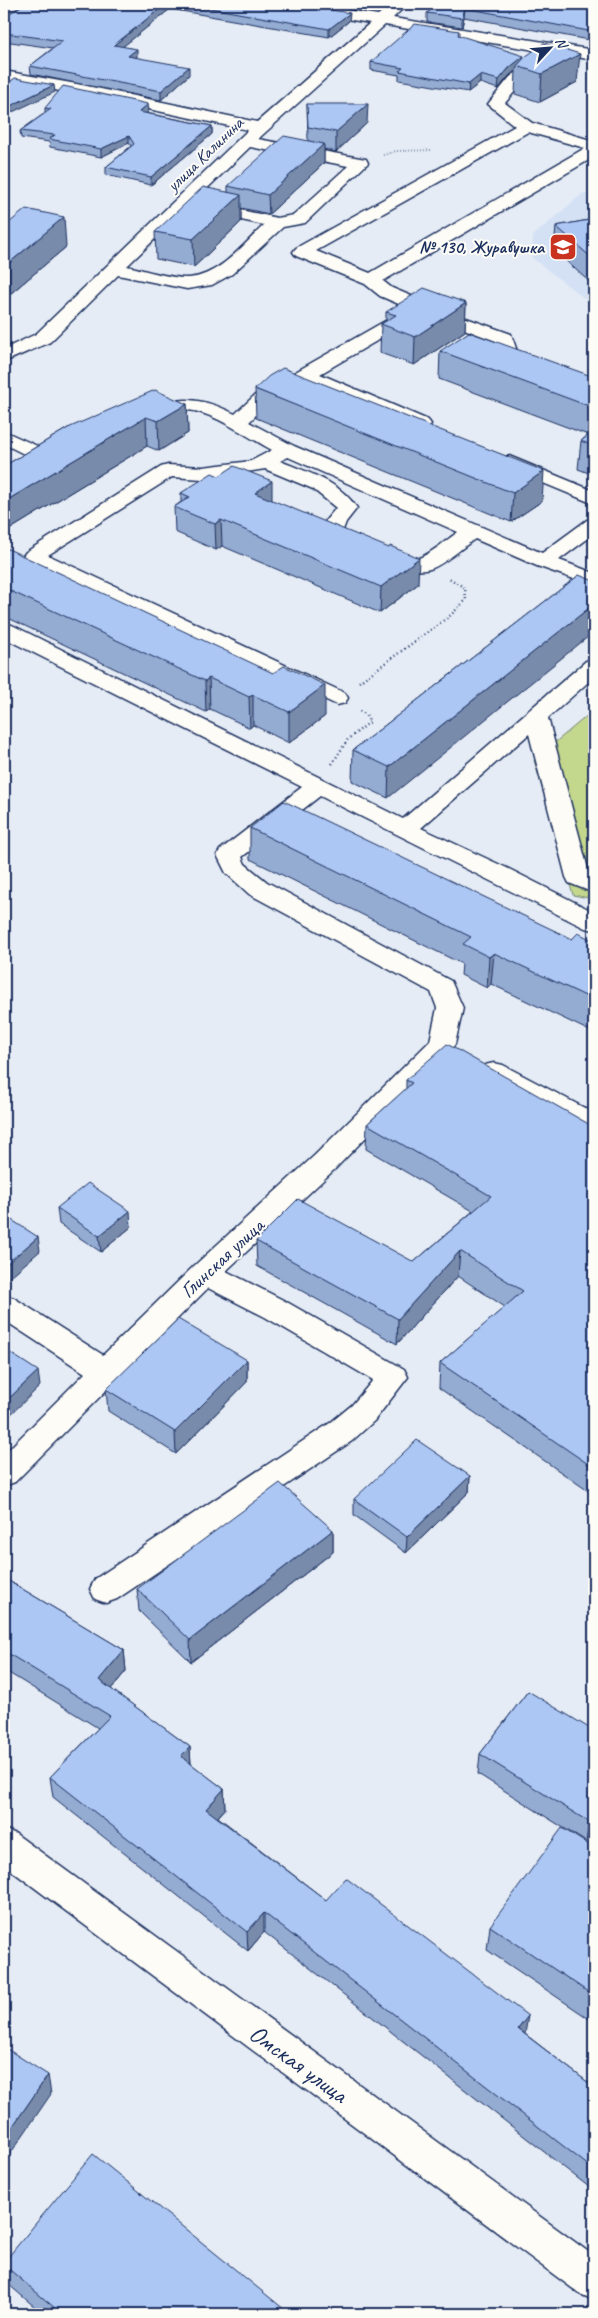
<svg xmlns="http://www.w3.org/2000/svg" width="598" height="2318" viewBox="0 0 598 2318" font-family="Caveat,sans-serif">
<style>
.built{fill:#d4e1f5}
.green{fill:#c3d78d;stroke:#6f8376}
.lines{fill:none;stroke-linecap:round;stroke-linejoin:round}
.minor-casing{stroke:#1b2f5e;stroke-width:3}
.major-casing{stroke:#1b2f5e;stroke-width:3}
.path-far1{stroke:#1b2f5e;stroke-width:2;stroke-dasharray:0.5 2.5;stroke-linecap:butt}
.path{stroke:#1b2f5e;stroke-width:2.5;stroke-dasharray:1 3;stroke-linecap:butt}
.minor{fill:#fdfcf7;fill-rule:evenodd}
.major{fill:#fdfcf7;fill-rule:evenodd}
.wall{fill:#94abd2;stroke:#1b2f5e}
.shaded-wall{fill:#788bab;stroke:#1b2f5e}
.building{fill:#acc7f4;stroke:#1b2f5e}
.labels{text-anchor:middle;stroke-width:4;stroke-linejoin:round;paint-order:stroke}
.far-street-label{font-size:18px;fill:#1b2f5e;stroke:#fdfcf7}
.far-poi-label{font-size:18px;font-weight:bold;fill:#1b2f5e;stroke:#fdfcf7;text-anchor:end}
.street-label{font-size:21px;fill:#1b2f5e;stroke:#fdfcf7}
.near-street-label{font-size:25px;fill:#1b2f5e;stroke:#fdfcf7}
</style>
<rect width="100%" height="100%" fill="#e5ecf6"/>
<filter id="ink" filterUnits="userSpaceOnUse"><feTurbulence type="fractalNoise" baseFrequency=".02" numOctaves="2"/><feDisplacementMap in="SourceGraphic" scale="10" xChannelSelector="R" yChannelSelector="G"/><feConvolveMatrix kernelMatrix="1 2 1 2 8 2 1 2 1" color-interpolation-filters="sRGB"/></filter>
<g filter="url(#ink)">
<polygon class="built" points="583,193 594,195 594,306 532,258 533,236"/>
<polygon class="green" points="594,710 594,899 573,895 534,760"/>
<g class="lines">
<g class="minor-casing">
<g id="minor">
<path d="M274,4H307L378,15L392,4H407L393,18L594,50V60L385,25L258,139L360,158L366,159L368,163L305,223L283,227L232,274L212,285L187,289L118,275L50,342L4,362V349L36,334L248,130L82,95L4,81V71L82,85L257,122L370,23L281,8L276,7ZM250,147L348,166L294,215L277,218L205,202L199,203L197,207L199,211L264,225C244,244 219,276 189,278C172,279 145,270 127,266Z"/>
<path d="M546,53L551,55L554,58L551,61L522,83L505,103L532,123L594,141V157L383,281L392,288L428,303L431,307L428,311L320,374L428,420L431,424L428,428L421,430L414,428L306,381L269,403L249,422L294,446L542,553L587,520L594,518V534L559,560L594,573V586L537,566L475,539C461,548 445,564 430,569C410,575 351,558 335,545C330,541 325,536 322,531L326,520L336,508L313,489L265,469L203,479L172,477L48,555L345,693L348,698L345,703L337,705L26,560L23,556L26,552L161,467L168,465L203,467L251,461L272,450C249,438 212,411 187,410C172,410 159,421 145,417L142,413C147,407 156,405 163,403C190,396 211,402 235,414L255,395L408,308L380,296L365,284L296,256L293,252L296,248L515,126L488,104L510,77L541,55ZM528,132L585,148L370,273L316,251ZM288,457L458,532C448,539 429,555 419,558C401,562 355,542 343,530L346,522L357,508C339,481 309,473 280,461Z"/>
<polygon points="441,309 511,334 518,354 594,380 594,392 503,361 496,341 435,318 432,314 435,310"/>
<polygon points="4,431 55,454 58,458 55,462 4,485 4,472 32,458 4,444"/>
<polygon points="509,456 594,491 594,504 502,466 499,462 502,458"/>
<polygon points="4,624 12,625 403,819 586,661 594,659 594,677 548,718 589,873 594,875 594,893 569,883 566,877 529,734 421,828 509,869 594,912 594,930 585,928 320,796 242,857 245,864 267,882 451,981 463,1008 455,1044 451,1050 335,1169 226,1271 285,1301 404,1369 408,1377 374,1421 352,1441 117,1599 106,1603 95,1599 90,1589 95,1579 330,1423 352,1405 373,1380 265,1317 208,1288 15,1482 4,1486 4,1454 85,1373 4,1320 4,1295 14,1298 103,1355 195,1265 315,1155 430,1041 437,1008 431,992 249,894 226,873 217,855 220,850 302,787 4,638"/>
<polygon points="494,1063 503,1065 594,1113 594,1135 584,1132 485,1079 481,1072 485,1065"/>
</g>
</g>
<g class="major-casing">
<polygon id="major" points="4,1829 16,1834 594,2256 594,2300 580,2294 4,1865"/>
</g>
<polyline class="path-far1" points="383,155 396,151 433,150"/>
<g class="path">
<polyline points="359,682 451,615 466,600 465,588 449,578"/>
<polyline points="332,764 348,739 370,722 365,714 359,711"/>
</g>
<use href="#minor" class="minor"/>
<use href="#major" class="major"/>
</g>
<g class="wall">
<polygon points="24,4 293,4 349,21 329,37 170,9 123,46 137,57 136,58 189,75 161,100 31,74 30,66 53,48 4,41 4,17"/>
<polygon points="318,4 372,4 363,11"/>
<polygon points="438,4 594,4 594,41 464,17 462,27 427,22 427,13"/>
<polygon points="459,31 459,36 524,58 577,82 540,102 515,94 516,70 509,76 498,89 480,83 468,92 399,80 399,75 371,70 371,62"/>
<polygon points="307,104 367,123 336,152 324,149 324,163 269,214 241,208 241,222 194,267 156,259 155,232 228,192 228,186 308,141"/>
<polygon points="45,108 149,111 146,113 212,126 212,134 151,185 106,175 106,167 131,146 129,143 101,157 50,147 49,142 21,138 20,131 45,113"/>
<polygon points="594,219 594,286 554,250 556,226"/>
<polygon points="4,227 66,247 10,294 4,293"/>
<polygon points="466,303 465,331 414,365 380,353 381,324 386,321 386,312"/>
<polygon points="440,351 594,377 594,475 578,469 581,441 588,435 439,379"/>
<polygon points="255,389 542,501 511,522 256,418"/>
<polygon points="187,404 188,433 159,451 147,446 4,533 4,466 68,428"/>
<polygon points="219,476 272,500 418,584 380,613 222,546 216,550 175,532 174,507 181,502 181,493"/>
<polygon points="4,547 325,716 289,743 253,725 250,728 210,709 206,712 4,616"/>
<polygon points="579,575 388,798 352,781 353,750"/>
<polygon points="250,828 572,939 594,941 594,1033 491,984 487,988 461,975 462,964 250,859"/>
<polygon points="406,1080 594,1127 594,1495 439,1388 440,1363 505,1307 458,1276 397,1344 257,1266 256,1241 414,1262 473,1211 366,1149 367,1124 406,1089"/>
<polygon points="57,1208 131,1227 101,1252 59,1224"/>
<polygon points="247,1360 247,1382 176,1454 108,1411 106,1389"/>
<polygon points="470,1476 469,1492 406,1553 354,1515 354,1499"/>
<polygon points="333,1530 333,1552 191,1662 139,1611 137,1589"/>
<polygon points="4,1578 124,1650 126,1671 111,1689 190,1747 191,1764 224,1789 225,1809 218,1817 326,1900 525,2034 594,2087 594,2191 264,1932 248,1951 53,1797 50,1777 98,1728 4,1670"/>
<polygon points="528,1691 594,1830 586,1842 478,1774 480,1754"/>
<polygon points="594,1848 594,2022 487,1950 490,1926"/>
<polygon points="4,2262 290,2314 43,2314 8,2284 4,2268"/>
</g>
<g class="shaded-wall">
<polygon points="166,4 170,4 170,9 115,53 114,45"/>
<polygon points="363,4 372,4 363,11"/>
<polygon points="465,8 464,17 462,27 462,18"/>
<polygon points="350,13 349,21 329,37 329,29"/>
<polygon points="137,49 137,57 128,65 128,56"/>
<polygon points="580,54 577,82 540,102 542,74"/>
<polygon points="524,56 523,65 517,66 516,70 509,76 498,89 499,80 509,68"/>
<polygon points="189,67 189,75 161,100 161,91"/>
<polygon points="480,75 480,83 468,92 469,84"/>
<polygon points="54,85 55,92 4,116 4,109"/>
<polygon points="148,104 149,111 139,119 139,112"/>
<polygon points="368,104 367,123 336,152 336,132"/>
<polygon points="212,126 212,134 151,185 151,177"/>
<polygon points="129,136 129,143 101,157 101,149"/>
<polygon points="324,144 324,163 269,214 268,195"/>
<polygon points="241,195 241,222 194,267 193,239"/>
<polygon points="64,217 66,247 10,294 8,264"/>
<polygon points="466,303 465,331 414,365 415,337"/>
<polygon points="187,404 188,433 159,451 158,421"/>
<polygon points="146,417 147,446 4,533 4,502"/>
<polygon points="544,471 542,501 511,522 513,493"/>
<polygon points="272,481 272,507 255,493"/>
<polygon points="221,520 222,546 216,550 215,524"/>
<polygon points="419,558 418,584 380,613 381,587"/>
<polygon points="594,604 594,632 388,798 389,767"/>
<polygon points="209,678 210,709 206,712 205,681"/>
<polygon points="325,685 325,716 289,743 289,712"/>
<polygon points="253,695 253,725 250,728 249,697"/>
<polygon points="494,953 491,984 487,988 489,957"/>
<polygon points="130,1211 131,1227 101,1252 99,1236"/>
<polygon points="38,1237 40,1251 4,1282 4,1266"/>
<polygon points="460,1251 458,1276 397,1344 398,1319"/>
<polygon points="247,1360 247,1382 176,1454 175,1432"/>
<polygon points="38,1371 40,1386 4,1421 4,1403"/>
<polygon points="470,1476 469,1492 406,1553 407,1537"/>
<polygon points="333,1530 333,1552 191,1662 190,1640"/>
<polygon points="124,1650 126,1671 102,1700 99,1680"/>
<polygon points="190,1747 191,1768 181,1756"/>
<polygon points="224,1789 225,1809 207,1829 206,1809"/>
<polygon points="594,1815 594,1830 586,1842 589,1822"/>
<polygon points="264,1913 264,1932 248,1951 247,1932"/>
<polygon points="528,2016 525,2034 518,2029"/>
<polygon points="48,2075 51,2094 4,2163 4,2139"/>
</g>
<g class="building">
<polygon points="24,4 166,4 114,45 137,49 128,56 189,67 161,91 30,66 63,41 4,33 4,17"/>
<polygon points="187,4 293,4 350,13 329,29"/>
<polygon points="438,4 594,4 594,32 465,8 462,18 427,13"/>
<polygon points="415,24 459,31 458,35 524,56 509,68 499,80 480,75 469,84 399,71 403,68 371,62"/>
<polygon points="544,43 580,54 542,74 517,66 525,57"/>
<polygon points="15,78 54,85 4,109 4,86"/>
<polygon points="63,86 148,104 139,112 212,126 151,177 106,167 134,144 129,136 101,149 49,139 55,135 20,131 51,109 45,108"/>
<polygon points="307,104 368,104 336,132 308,127"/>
<polygon points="284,136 324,144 268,195 228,186"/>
<polygon points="203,187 241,195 193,239 155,232"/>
<polygon points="26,209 64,217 8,264 4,263 4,227"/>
<polygon points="594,219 594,260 556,226"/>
<polygon points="424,288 466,303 415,337 381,324 396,315 386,312"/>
<polygon points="469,332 594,377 594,408 440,351"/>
<polygon points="283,368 544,471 513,493 255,389 269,376"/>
<polygon points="155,390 187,404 158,421 146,417 4,502 4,466 68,428"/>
<polygon points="594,431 594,446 581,441"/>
<polygon points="234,466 272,481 255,493 389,548 390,546 419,558 381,587 221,520 215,524 174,507 190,497 181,493 212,473 219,476"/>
<polygon points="4,547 273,673 284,666 325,685 289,712 253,695 249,697 209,678 205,681 4,588"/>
<polygon points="579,575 594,581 594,604 389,767 353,750"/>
<polygon points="284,801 572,939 578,933 594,941 594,1000 494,953 489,957 463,944 471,937 250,828"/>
<polygon points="447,1044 594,1127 594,1468 440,1363 523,1291 460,1251 398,1319 256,1241 298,1199 414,1262 491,1196 367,1124 412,1083 406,1080"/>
<polygon points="88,1183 130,1211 99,1236 57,1208"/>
<polygon points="4,1215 38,1237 4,1266"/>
<polygon points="178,1319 247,1360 175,1432 106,1389"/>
<polygon points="4,1349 38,1371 4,1403"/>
<polygon points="417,1440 470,1476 407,1537 354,1499"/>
<polygon points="280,1483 333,1530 190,1640 137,1589"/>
<polygon points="4,1578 124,1650 99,1680 190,1747 181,1756 224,1789 206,1809 326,1900 346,1878 528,2016 518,2029 594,2087 594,2170 264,1913 247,1932 50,1777 110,1716 4,1651"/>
<polygon points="528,1691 594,1731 594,1815 589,1822 480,1754"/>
<polygon points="562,1828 594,1848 594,1996 490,1926"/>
<polygon points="4,2047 48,2075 4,2139"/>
<polygon points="93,2154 290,2314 62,2314 4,2265 4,2262"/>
</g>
</g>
<defs>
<g id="school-square" transform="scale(1.4375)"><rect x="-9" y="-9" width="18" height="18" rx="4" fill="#c8321e" stroke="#fdfcf7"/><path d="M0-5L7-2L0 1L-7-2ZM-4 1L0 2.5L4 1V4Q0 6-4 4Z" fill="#fff"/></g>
</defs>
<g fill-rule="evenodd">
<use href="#school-square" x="563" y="247"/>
</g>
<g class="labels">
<g class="far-street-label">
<text transform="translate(205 154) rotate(-44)" y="6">улица Калинина</text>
</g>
<g class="far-poi-label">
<text x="544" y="253">№ 130, Журавушка</text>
</g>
<g class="street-label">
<text transform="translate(222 1258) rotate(-43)" y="7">Глинская улица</text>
</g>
<g class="near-street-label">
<text transform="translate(299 2063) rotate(36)" y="9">Омская улица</text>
</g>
</g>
<rect width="598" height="2318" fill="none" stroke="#fdfcf7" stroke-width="20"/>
<rect x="10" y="10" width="578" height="2298" fill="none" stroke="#1b2f5e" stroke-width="2" filter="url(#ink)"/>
<g transform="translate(550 48) rotate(64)" stroke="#fdfcf7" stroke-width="4" paint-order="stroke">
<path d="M0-4L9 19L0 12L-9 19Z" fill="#1b2f5e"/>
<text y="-8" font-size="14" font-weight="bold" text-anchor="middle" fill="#1b2f5e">N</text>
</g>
</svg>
